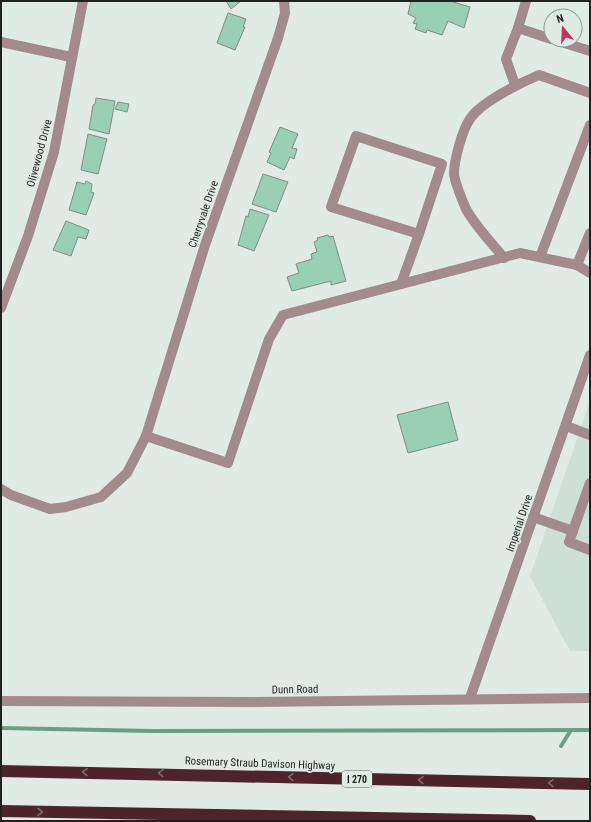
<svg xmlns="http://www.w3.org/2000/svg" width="591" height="822" viewBox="0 0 591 822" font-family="'Roboto Condensed',sans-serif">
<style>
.built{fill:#cedfd6}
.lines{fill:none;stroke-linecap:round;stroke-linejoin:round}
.stream{stroke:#6a9e85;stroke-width:4}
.building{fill:#99cfb5;stroke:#838c87}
.minor{stroke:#a38a8d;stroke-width:10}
.highway{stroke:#4f232b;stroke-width:12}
.oneway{stroke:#82696c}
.labels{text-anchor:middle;stroke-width:3.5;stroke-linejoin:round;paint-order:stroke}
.shield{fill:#e1ebe6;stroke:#595e5b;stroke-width:1}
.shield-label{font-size:10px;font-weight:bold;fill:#1f2220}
.street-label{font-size:11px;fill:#1f2220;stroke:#e1ebe6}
</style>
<rect width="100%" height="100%" fill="#e1ebe6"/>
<polygon class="built" points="590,401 590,651 570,651 530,576"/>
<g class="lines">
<g class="stream">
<polyline points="1,728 152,731 590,730"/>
<polyline points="561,746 571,730"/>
</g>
</g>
<g class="building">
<polygon points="226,1 241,1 231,9"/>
<polygon points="411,1 450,1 470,7 464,28 448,21 442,35 427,30 426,33 415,29 417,24 413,23 416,18 408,14"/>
<polygon points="228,13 246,19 243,27 245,27 235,50 217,43"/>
<polygon points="96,98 115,101 109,134 89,129 93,105 95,104"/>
<polygon points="118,102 129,104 127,112 115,109"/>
<polygon points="280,127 298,134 292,148 297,149 294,159 290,157 284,170 267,162 271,153 269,152"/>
<polygon points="88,134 107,139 98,174 81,170"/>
<polygon points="263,174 288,182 276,212 252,204"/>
<polygon points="86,181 92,184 91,192 94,193 86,215 69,210 77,182 85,184"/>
<polygon points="250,209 269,215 254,251 238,245 246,216 248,217"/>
<polygon points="66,221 89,230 86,239 78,237 71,256 53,250"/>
<polygon points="328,235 329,237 333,236 346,281 331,285 331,281 292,291 287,277 299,273 296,264 312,259 311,254 317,252 314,242 318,240 317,238"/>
<polygon points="448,402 458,440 408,453 397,415"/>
</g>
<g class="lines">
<g class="minor">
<polyline points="526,1 518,28 551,39"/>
<polyline points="555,40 590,51"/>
<polyline points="1,42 71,57"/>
<polyline points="515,85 506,59 518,28"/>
<polyline points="540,257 590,125"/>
<path d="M504,258C491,242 476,227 466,209C463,202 455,182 454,174C454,161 462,130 470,119C481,102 520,83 539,75L590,93"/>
<polyline points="577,265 590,233"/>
<polyline points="401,284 419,234 331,207 356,136 442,164 419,234"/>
<polyline points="1,308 28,236 54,152 83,1"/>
<polyline points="566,426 590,435"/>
<polyline points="146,436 228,463 269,339 283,315 520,253 577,265 590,273"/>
<polyline points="590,483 569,542 590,550"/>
<polyline points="1,489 11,495 50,509 66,507 101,497 127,473 146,436 205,245 278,38 285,13 284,1"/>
<polyline points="533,517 573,531"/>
<polyline points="470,698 590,355"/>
<polyline points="1,701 249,702 590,698"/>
</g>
<g class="highway">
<polyline points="1,771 590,784"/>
<polyline points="1,811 530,821"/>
</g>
</g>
<defs><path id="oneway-chevron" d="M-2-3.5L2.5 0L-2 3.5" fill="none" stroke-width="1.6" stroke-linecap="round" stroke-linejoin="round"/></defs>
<g class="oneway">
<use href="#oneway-chevron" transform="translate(85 772) rotate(-179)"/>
<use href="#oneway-chevron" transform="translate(161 773) rotate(-178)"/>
<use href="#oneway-chevron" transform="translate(291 777) rotate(-179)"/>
<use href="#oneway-chevron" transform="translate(421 780) rotate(-179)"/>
<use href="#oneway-chevron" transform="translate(551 783) rotate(-179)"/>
<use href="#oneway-chevron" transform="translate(40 812) rotate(1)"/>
</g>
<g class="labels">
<rect class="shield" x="342" y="771" width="30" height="16" rx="3"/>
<g class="shield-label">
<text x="357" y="783">I 270</text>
</g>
<g class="street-label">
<text transform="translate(39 153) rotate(-75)" y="4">Olivewood Drive</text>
<text transform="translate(203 214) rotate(-71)" y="4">Cherryvale Drive</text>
<text transform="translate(519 523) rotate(-71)" y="4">Imperial Drive</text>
<text transform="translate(295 689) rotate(-1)" y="4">Dunn Road</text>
<text transform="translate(260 763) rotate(2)" y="4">Rosemary Straub Davison Highway</text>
</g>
</g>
<rect width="591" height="822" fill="none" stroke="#1f2220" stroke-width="4"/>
<g transform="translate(563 28) rotate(342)"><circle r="19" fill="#e1ebe6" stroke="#939b97"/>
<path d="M0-3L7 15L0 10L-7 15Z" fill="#c33357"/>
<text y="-6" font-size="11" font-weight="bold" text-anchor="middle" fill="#1f2220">N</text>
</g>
</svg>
